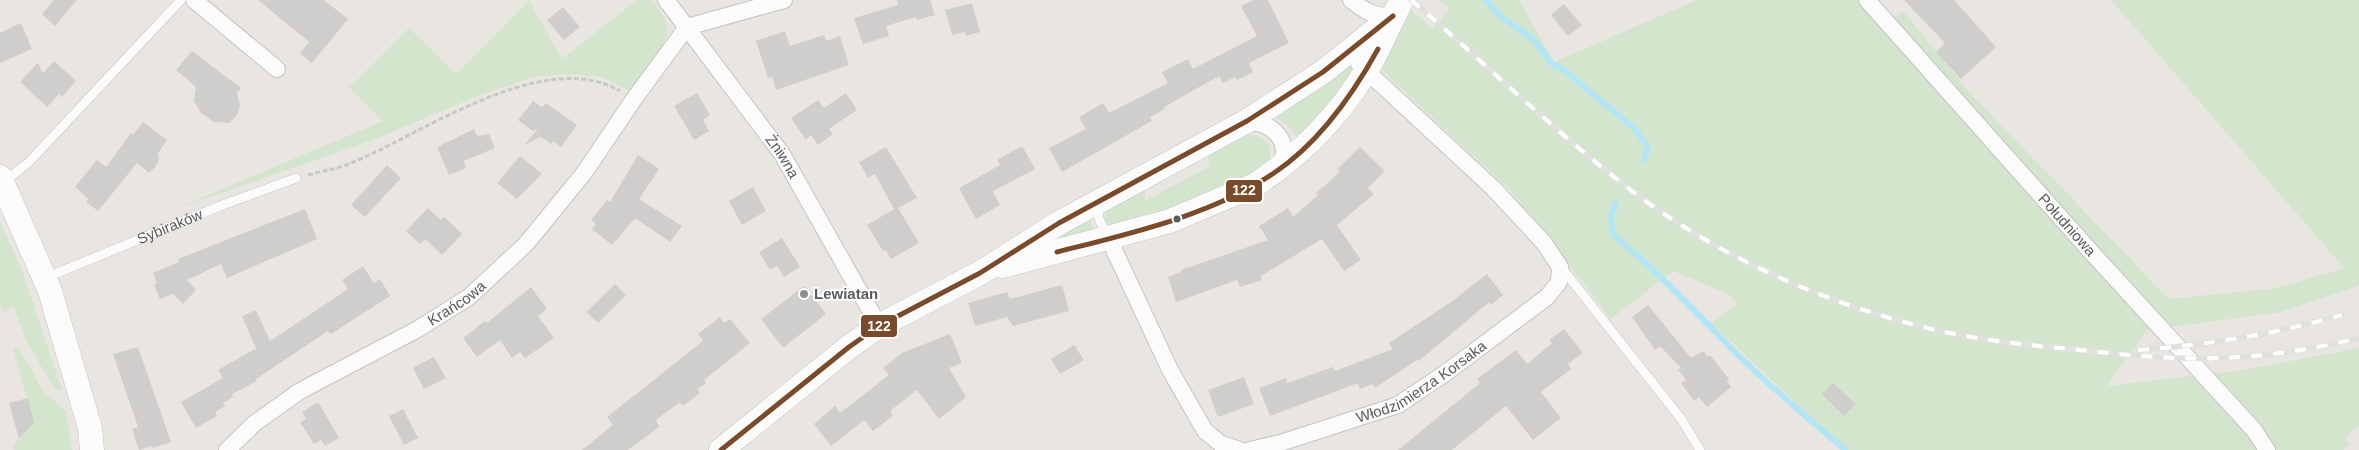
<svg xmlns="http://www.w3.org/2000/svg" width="2359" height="450" viewBox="0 0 2359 450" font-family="Helvetica,sans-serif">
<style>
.green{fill:#d3e5cc}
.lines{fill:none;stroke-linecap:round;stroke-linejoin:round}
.stream{stroke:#b2e5f6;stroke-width:6}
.building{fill:#d0cecc}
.lane-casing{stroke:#c4c3c3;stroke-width:10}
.street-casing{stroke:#c4c3c3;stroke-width:18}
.secondary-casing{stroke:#c5c5c4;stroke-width:25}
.path{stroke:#c3c9c5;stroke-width:3;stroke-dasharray:5 2.5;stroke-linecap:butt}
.lane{stroke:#fcfbfb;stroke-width:9}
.street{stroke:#fcfbfb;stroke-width:16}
.secondary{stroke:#fcfbfb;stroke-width:24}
.rail-casing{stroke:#e0e0df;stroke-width:5.5}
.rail{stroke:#fff;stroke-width:4;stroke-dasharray:11;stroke-linecap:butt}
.bus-1-casing{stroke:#fff;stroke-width:9}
.bus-1{stroke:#7a4b2a;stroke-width:5}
.bus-dot{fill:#585d60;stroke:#fff;stroke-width:2}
.poi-dot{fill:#8b8d8e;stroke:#fff;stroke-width:2}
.labels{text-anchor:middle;stroke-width:4;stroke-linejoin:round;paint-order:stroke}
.street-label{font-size:15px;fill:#585d60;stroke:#fff}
.poi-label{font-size:15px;font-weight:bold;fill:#585d60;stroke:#fff;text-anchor:start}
.line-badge{stroke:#fff;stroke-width:2}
.badge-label{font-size:14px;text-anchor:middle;font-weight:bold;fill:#fff}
</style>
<rect width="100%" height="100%" fill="#e9e6e2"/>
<g class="green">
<path d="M529,0L562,59L637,0H650C658,8 671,22 667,34C664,47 640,79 632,92L602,77L565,74L533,77L478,96L373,140L175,209L383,121L348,86L356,81L409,28L456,74Z"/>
<polygon points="1439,0 1519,0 1554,62 1697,0 1856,0 1881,28 1903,11 1972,95 2169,299 2277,288 2344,268 2111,0 2359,0 2359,286 2277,313 2147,330 2107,386 2242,370 2359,348 2359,426 2346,437 2350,444 2343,450 1846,450 1711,323 1737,304 1728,294 1673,271 1611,319 1513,193 1382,70 1409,8 1433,29 1450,9"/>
<polygon points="1350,65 1355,67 1338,94 1297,139 1291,128 1275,116"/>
<path d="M1246,134C1263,135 1274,143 1269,161C1230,198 1166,211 1116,227L1106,222L1105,208L1145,184V201L1210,166L1207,150Z"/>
<polygon points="1091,215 1091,225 1095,232 1064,239 1061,235"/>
<polygon points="0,222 21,268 62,390 58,391 54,387 27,343 14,307 3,312 0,302"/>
<polygon points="13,347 19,349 44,392 66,411 72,450 15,450 12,447 34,423"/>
</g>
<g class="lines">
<g class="stream">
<polyline points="1486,0 1500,16 1534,40 1551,63 1564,70 1635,129 1648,147 1644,160"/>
<path d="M1616,202L1611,216L1613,235C1658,271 1696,313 1737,354C1771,388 1809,418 1845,450"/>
</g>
</g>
<g class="building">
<polygon points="54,0 77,0 55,26 42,14"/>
<polygon points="258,0 324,0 348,19 312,63 300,53 309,42"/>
<polygon points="897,0 930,0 935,15 917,20 916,17 886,26 889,36 863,44 854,18 898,5"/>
<polygon points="1253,0 1268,0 1289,43 1249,63 1253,72 1237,80 1235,77 1223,83 1219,76 1164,107 1165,109 1150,117 1152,121 1062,172 1049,148 1086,129 1079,117 1103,103 1109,113 1168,83 1162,72 1188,59 1193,69 1257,36 1241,6"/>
<polygon points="1904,0 1954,0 1996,47 1961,79 1936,52 1945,43"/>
<polygon points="972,3 980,32 966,36 965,32 952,35 945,10"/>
<polygon points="1564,4 1582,25 1568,36 1551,15"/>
<polygon points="563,7 580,27 564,40 547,20"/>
<polygon points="21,23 32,49 0,63 0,33"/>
<polygon points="785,31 790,46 824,35 826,41 840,36 849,65 776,90 772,77 768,78 756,41"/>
<polygon points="192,51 241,88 237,93 240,105 238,114 229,123 214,122 201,113 194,101 196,87 176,70"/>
<polygon points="54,61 76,81 62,97 59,94 47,107 20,82 38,63 43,73"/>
<polygon points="697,93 710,115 703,120 709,131 694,140 674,106"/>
<polygon points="846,93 857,110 829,129 833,134 818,145 811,135 806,140 791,118 818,100 824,108"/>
<polygon points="533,101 542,107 546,103 577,125 561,147 553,141 551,144 541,137 524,145 538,129 533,131 518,120"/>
<polygon points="143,122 167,140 158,153 159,159 156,166 149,173 137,163 98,211 86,202 88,199 75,187 97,160 106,167 131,133 133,135"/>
<polygon points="474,129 477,136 489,134 495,148 464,161 466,168 449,175 437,147"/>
<polygon points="1022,146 1035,169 993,191 1000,205 976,219 959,188 1000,165 997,160"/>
<polygon points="886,147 917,198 898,208 919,243 891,259 886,250 883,251 867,225 894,209 875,174 868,178 859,162"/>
<polygon points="1360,147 1385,171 1368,188 1374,194 1337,225 1361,260 1344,271 1322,239 1261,276 1262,280 1240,287 1237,280 1176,302 1168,277 1181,272 1181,270 1268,240 1259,226 1288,208 1293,217 1318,195 1316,193 1340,172 1337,169"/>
<polygon points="638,155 659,169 639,199 682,226 670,242 635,218 612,245 592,229 596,224 591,220 607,200 610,202"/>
<polygon points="520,156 542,174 517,199 497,183"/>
<polygon points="387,165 401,178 365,217 351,205"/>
<polygon points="753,187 766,211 742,225 729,201"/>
<polygon points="428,208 441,220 444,217 462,234 442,255 425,239 420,244 406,231"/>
<polygon points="305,209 317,239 227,278 221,264 187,280 196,290 183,304 173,294 160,299 154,285 157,284 153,273 179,262 178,259"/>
<polygon points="782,238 800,267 784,277 777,266 770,270 759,252"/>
<polygon points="363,266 374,283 380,279 390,296 331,334 328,331 256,379 257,381 232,394 233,397 223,403 225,406 215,412 217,416 196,428 181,402 223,378 218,370 255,349 257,351 242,316 256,310 270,341 348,289 342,280"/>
<polygon points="1487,274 1503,295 1491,305 1489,302 1419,361 1417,360 1375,388 1373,384 1360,389 1358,383 1270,416 1259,388 1286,378 1287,383 1333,367 1335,371 1393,349 1389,343 1451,302"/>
<polygon points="615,284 626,295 598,323 586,312"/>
<polygon points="1062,285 1069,311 1013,326 1007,317 975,326 968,303 1007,292 1010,299"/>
<polygon points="804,286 826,314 783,348 761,319"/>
<polygon points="531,287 547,309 538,316 554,338 525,358 520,352 512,358 500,340 477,357 463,338 485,321 487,323"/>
<polygon points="1648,305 1691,358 1703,351 1708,357 1710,355 1729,379 1727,381 1731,387 1707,407 1699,397 1694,401 1681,383 1686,380 1678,370 1681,368 1660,346 1655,350 1632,317"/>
<polygon points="720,317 724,323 730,319 750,343 704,380 706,383 697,389 700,393 683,406 680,402 656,420 659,427 628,450 582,450 613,425 607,417 703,341 698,334"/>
<polygon points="1564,329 1583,353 1568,364 1571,369 1541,392 1561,418 1533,440 1506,406 1452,450 1398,450 1480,383 1477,379 1516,350 1527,364 1552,343 1549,340"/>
<polygon points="950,334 962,363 949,368 966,397 939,419 917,390 890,411 893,416 873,431 864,420 831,446 814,424 835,406 840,413 889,375 883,368 902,353"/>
<polygon points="1074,345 1084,360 1060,374 1051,359"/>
<polygon points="138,347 171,442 153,448 152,446 139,450 132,429 138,427 113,354"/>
<polygon points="434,357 446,378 424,389 413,368"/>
<polygon points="1244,377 1254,404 1218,417 1208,390"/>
<polygon points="1833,383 1856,404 1844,416 1822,394"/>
<polygon points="28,398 34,423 19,439 9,403"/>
<polygon points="318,402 339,438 325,446 321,440 314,444 300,422 306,419 302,412"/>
<polygon points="403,409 418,438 404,445 389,416"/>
</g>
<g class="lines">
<g class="lane-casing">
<g id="lane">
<polyline points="3,183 29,162 181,0"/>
<path d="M1101,204C1094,218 1103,225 1108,238"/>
<polyline points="1561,267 1682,420 1700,450"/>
<path id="s1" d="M45,278L220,206L296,178"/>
</g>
</g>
<g class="street-casing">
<g id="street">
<polyline points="194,0 277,69"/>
<path id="s2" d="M666,0L782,154L879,326"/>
<path d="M1351,0C1364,11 1375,17 1393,16"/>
<path id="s3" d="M1867,0L2093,254L2254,430L2267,450"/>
<path d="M1244,123C1271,118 1296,144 1277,169"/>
<polyline points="1109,239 1170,370 1205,431 1221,444 1240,450"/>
<path id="s4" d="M227,450L255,423L300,391L418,329L469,297L526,244L584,173L634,99L687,27L784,0"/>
<path id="s5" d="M1250,450L1280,443L1398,405L1447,372L1547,297L1559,282L1560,267L1544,243L1493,188L1359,64"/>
</g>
</g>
<g class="secondary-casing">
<g id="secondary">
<polyline points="0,177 50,291 90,428 92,450"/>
<path d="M1003,266L1170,221L1255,185C1300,155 1338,118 1366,71C1380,49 1389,23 1402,0"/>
<polyline points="721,450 849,347 879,326 980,273 1059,223 1247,121 1323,72 1393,16"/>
</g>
</g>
<path class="path" d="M308,175C322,171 336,169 349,164C421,135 543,46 620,91"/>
<use href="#lane" class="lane"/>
<use href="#street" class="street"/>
<use href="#secondary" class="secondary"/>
<g class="rail-casing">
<g id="rail">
<path d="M1411,0C1485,63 1555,132 1632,191C1718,256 1819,301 1923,327C1974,340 2027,345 2080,350C2126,355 2172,360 2218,358C2265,357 2313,349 2359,338"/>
<path d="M2138,350C2208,345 2275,334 2342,315"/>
</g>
</g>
<use href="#rail" class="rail"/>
<g class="bus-1-casing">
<g id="bus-1">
<path d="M1057,252C1128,234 1213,215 1274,173C1319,143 1352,96 1378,49"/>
<polyline points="721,450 849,347 879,326 980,273 1059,223 1247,121 1323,72 1393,16"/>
</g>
</g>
<use href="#bus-1" class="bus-1"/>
</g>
<circle class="bus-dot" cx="1177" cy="219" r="4.5"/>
<circle class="poi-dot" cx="804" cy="294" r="5"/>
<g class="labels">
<g class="street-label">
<text dy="5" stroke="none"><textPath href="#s2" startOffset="195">Żniwna</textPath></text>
<text dy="5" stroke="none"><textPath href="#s3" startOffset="301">Południowa</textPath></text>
<text dy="5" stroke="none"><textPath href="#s1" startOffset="135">Sybiraków</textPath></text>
<text dy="5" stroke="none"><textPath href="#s4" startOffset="274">Krańcowa</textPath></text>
<text dy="5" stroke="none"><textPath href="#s5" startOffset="186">Włodzimierza Korsaka</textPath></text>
</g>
<g class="poi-label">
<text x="814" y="299">Lewiatan</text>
</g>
</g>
<g class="line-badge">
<rect x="1225" y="179" width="38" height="24" rx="5" fill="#7a4b2a"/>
<rect x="860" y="314" width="38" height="24" rx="5" fill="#7a4b2a"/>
</g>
<g class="badge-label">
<text x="1244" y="195">122</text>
<text x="879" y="331">122</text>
</g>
</svg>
